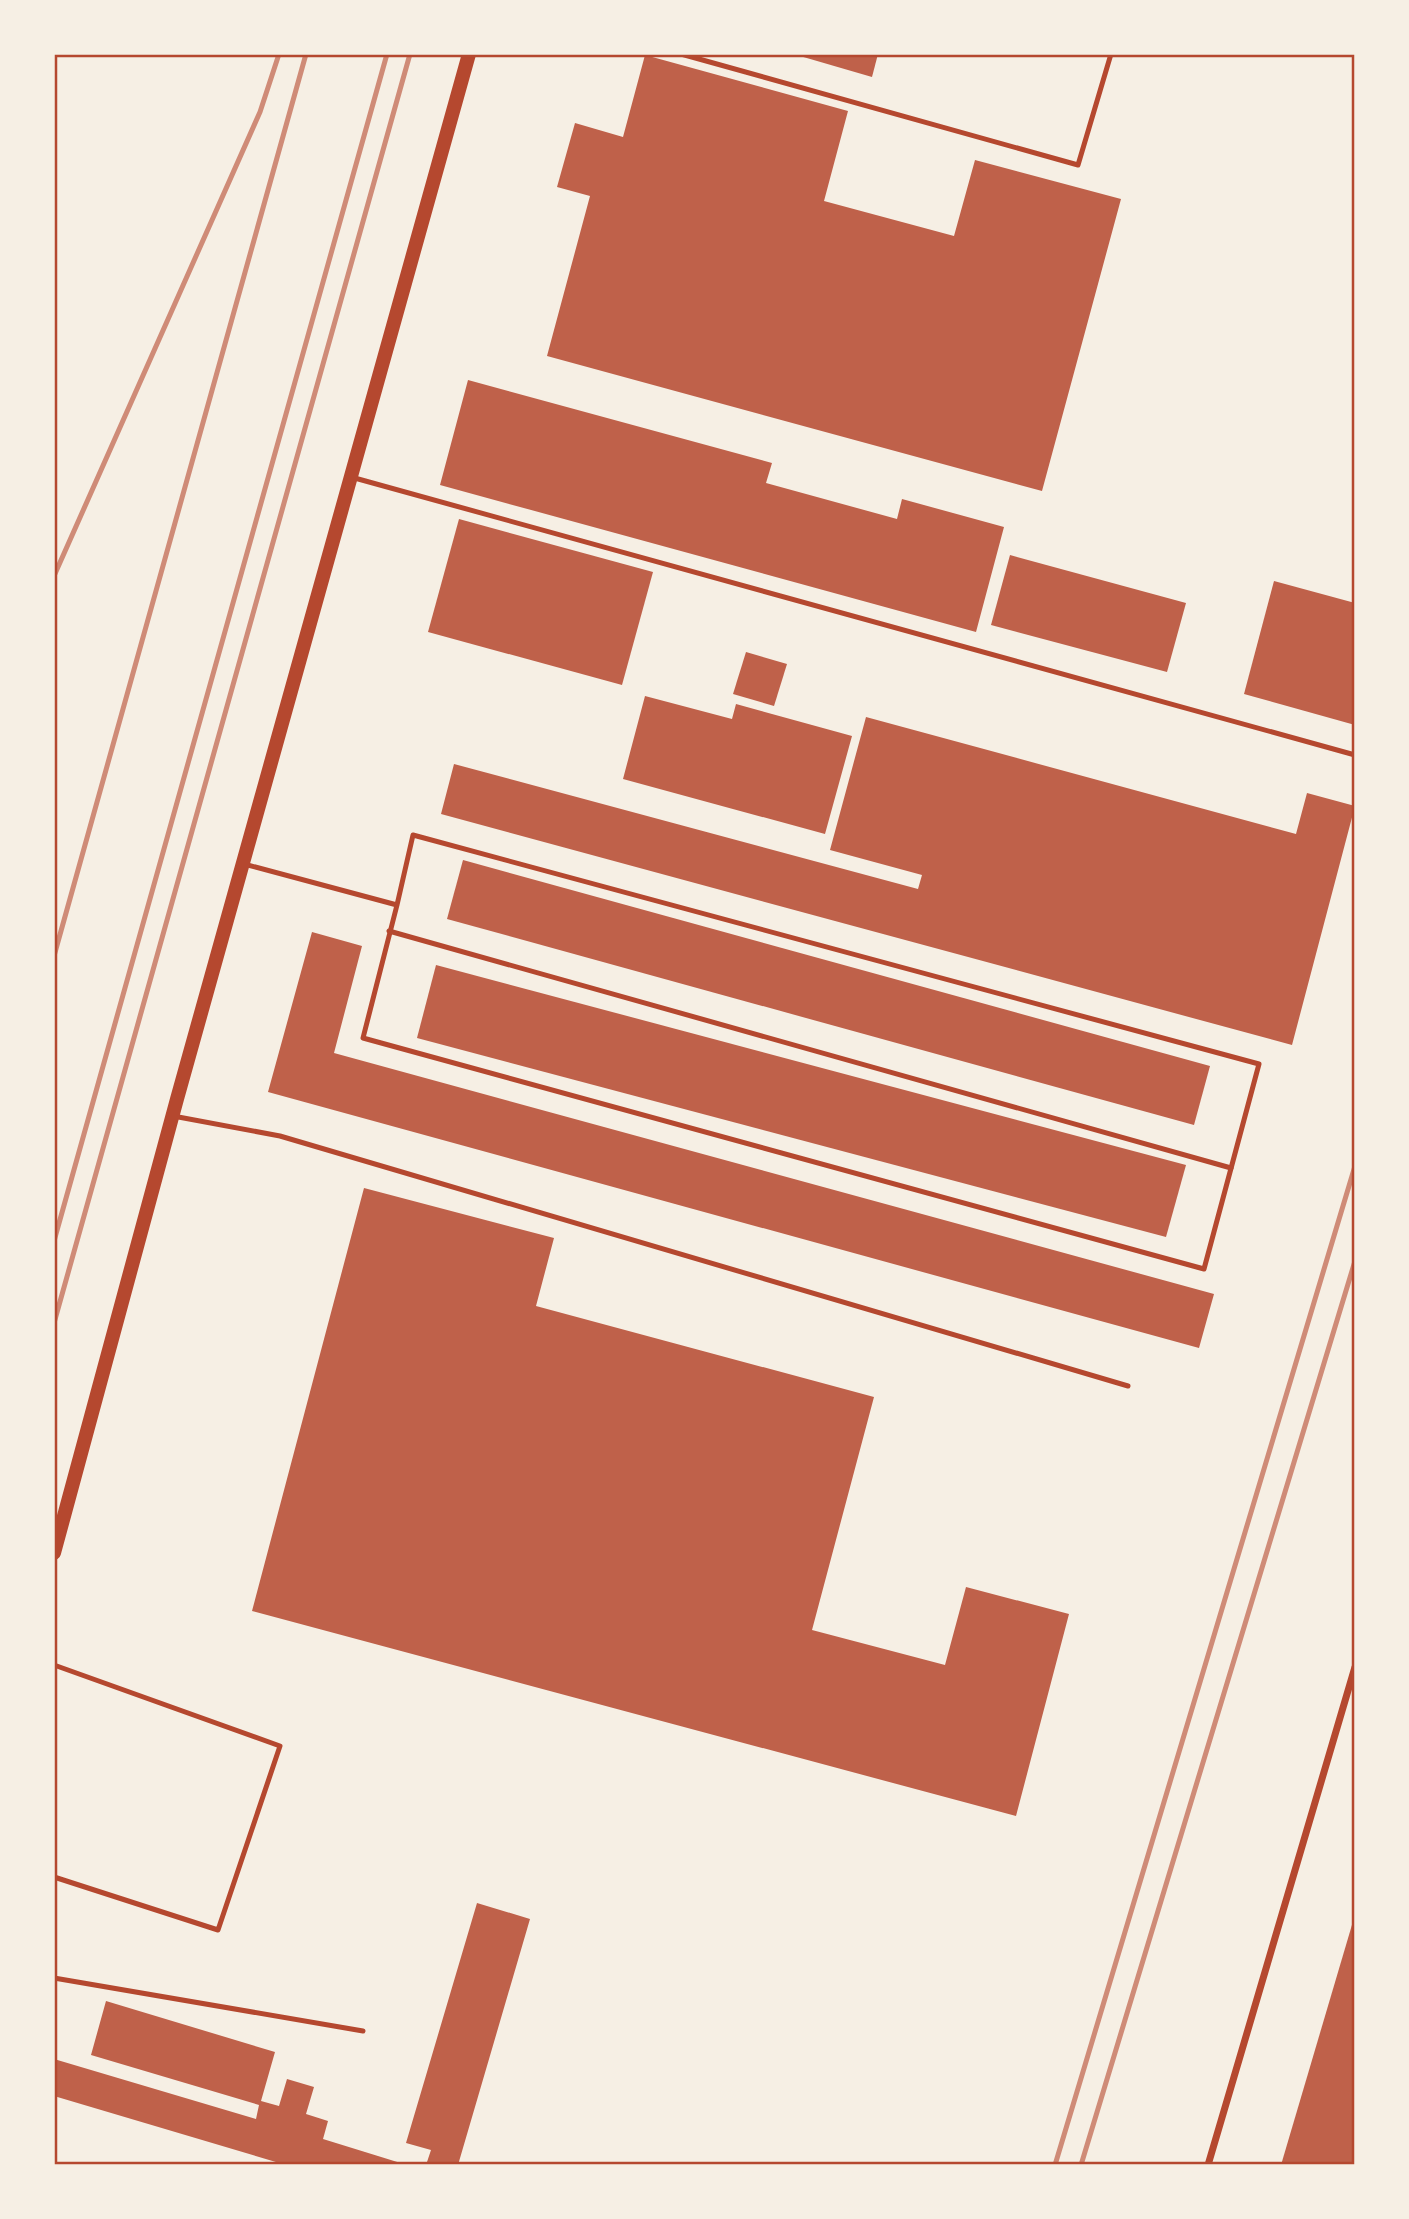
<svg xmlns="http://www.w3.org/2000/svg" width="1409" height="2219" viewBox="0 0 1409 2219" font-family="'Sofia Sans Condensed',sans-serif">
<style>
.building{fill:#bf614a}
.lines{fill:none;stroke-linecap:round;stroke-linejoin:round}
.service{stroke:#b5482f;stroke-width:5}
.minor{stroke:#b5482f;stroke-width:7}
.secondary{stroke:#b5482f;stroke-width:14}
.rail{stroke:#cf8b77;stroke-width:5}
.neatline{fill:none;stroke:#b5482f;stroke-width:2.5}
</style>
<rect width="100%" height="100%" fill="#f6efe4"/>
<g class="building">
<polygon points="793,54 878,54 872,77"/>
<polygon points="645,55 848,111 824,201 954,236 975,160 1121,199 1042,491 547,356 590,196 557,187 575,123 623,137"/>
<polygon points="468,380 772,463 766,483 897,519 902,499 1004,527 976,632 440,485"/>
<polygon points="459,519 653,572 622,685 428,632"/>
<polygon points="1010,555 1186,603 1167,672 991,625"/>
<polygon points="1274,581 1355,603 1355,725 1244,694"/>
<polygon points="746,652 787,664 774,706 733,694"/>
<polygon points="645,696 732,719 736,704 852,736 825,834 623,779"/>
<polygon points="866,717 1296,834 1307,793 1355,806 1292,1045 441,814 454,764 918,889 922,875 830,850"/>
<polygon points="463,860 1210,1066 1194,1125 447,919"/>
<polygon points="312,932 362,946 334,1053 1214,1294 1199,1348 268,1092"/>
<polygon points="436,965 1186,1165 1166,1237 417,1038"/>
<polygon points="364,1188 554,1238 536,1306 874,1397 812,1630 945,1665 966,1587 1069,1614 1016,1816 252,1611"/>
<polygon points="477,1903 530,1919 458,2165 426,2165 431,2150 406,2143"/>
<polygon points="1354,1918 1355,2165 1281,2165"/>
<polygon points="106,2001 275,2052 261,2101 279,2106 287,2079 314,2087 306,2114 328,2121 323,2139 407,2165 286,2165 54,2096 54,2059 256,2119 259,2105 91,2055"/>
</g>
<g class="lines">
<g class="service">
<polyline points="681,54 1078,165 1111,54"/>
<polyline points="351,477 1355,755"/>
<polyline points="244,864 397,905 413,835 1259,1064 1204,1269 363,1038 397,905"/>
<polyline points="389,931 1231,1168"/>
<polyline points="173,1116 280,1136 1128,1386"/>
<polyline points="54,1665 280,1746 218,1930 54,1877"/>
<polyline points="54,1978 363,2031"/>
</g>
<polyline class="minor" points="1208,2165 1355,1667"/>
<polyline class="secondary" points="54,1553 177,1099 469,54"/>
<g class="rail">
<polyline points="54,576 260,112 279,54"/>
<polyline points="54,956 306,54"/>
<polyline points="54,1241 387,54"/>
<polyline points="54,1323 410,54"/>
<polyline points="1055,2165 1355,1166"/>
<polyline points="1081,2165 1355,1261"/>
</g>
</g>
<rect width="1409" height="2219" fill="none" stroke="#f6efe4" stroke-width="112"/>
<rect x="56" y="56" width="1297" height="2107" class="neatline"/>
</svg>
